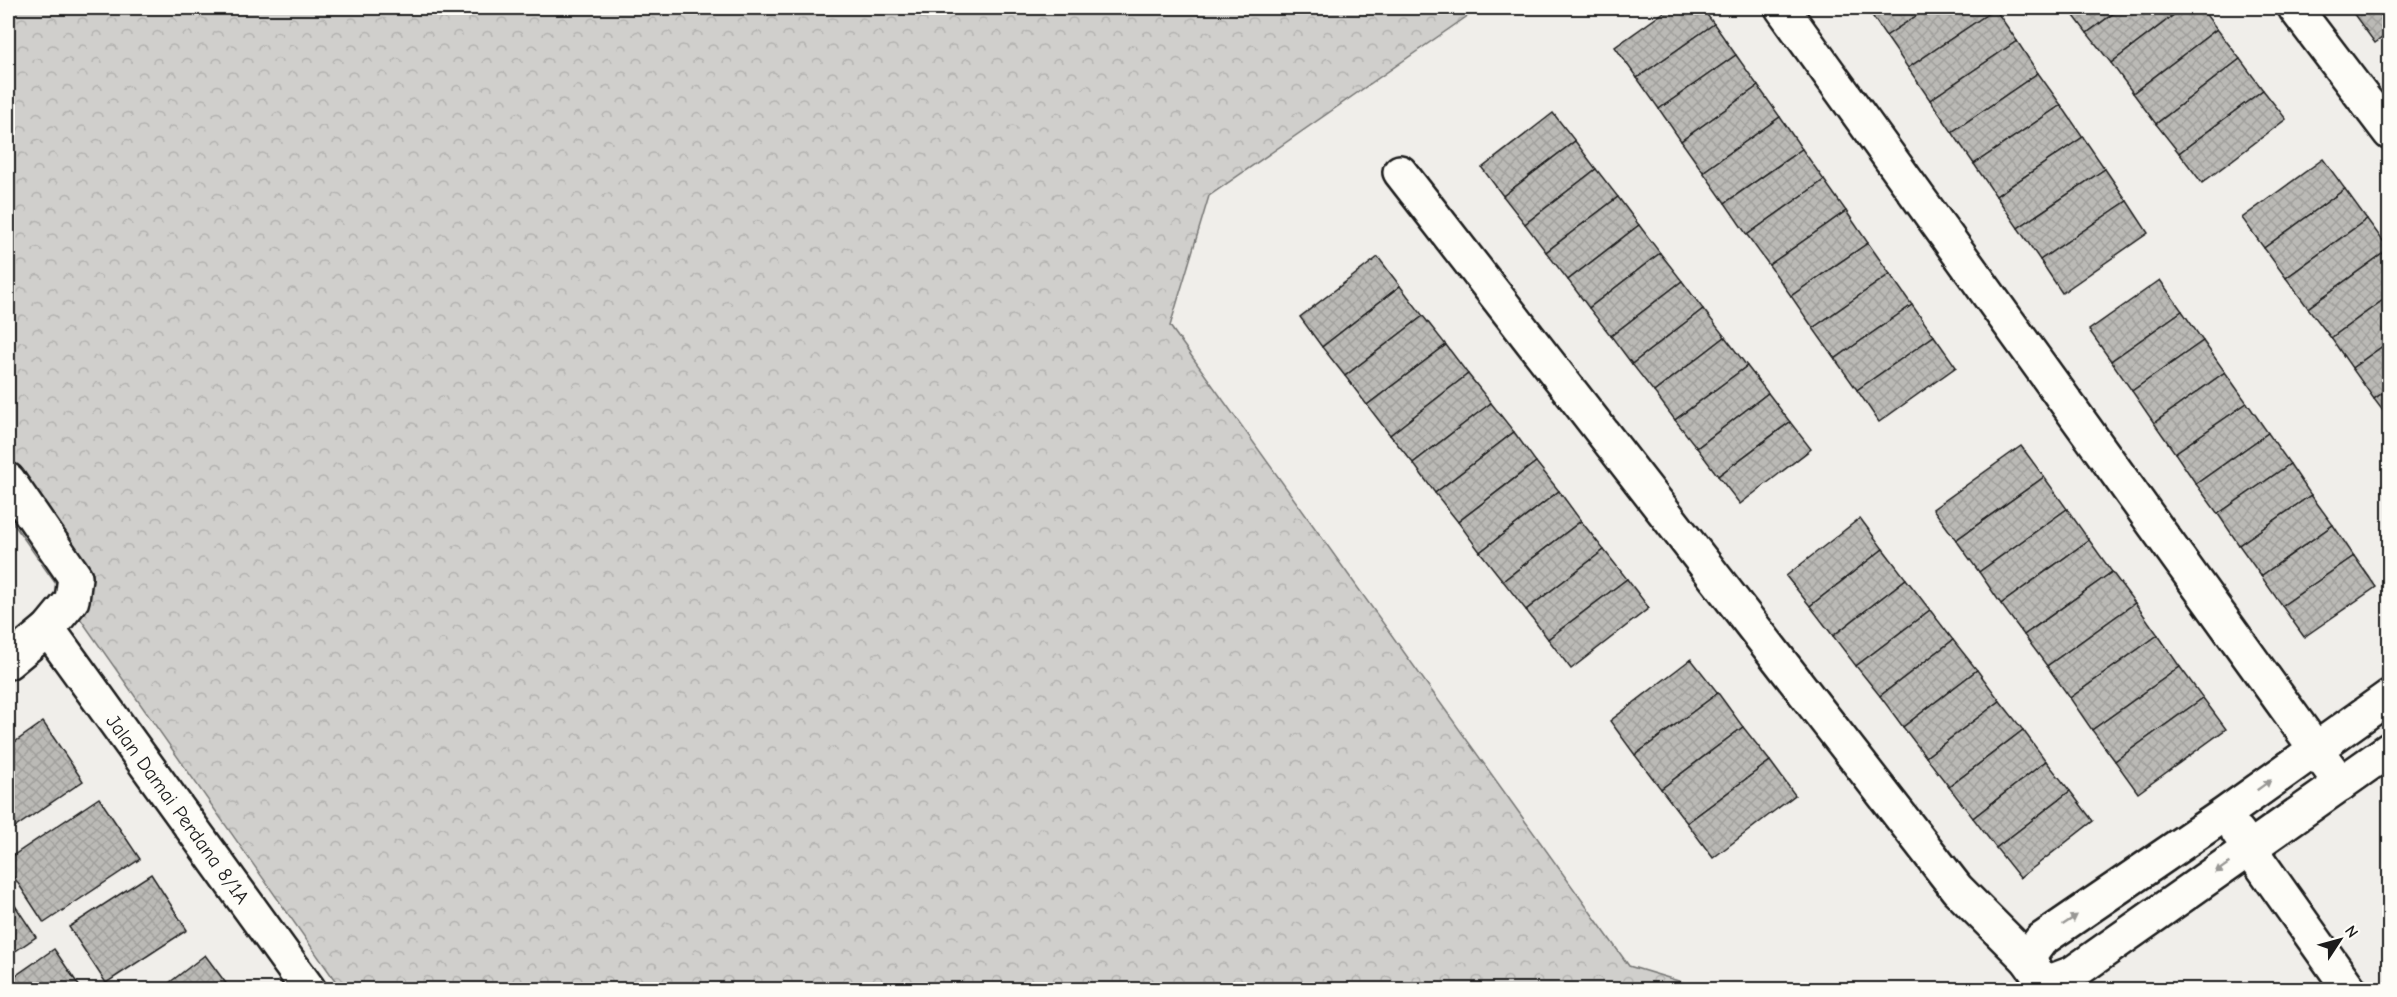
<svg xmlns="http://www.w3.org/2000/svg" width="2397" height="997" viewBox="0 0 2397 997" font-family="'Comic Neue',sans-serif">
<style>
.forest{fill:url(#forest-crowns);stroke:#767674;stroke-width:1.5}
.building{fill:url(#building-cross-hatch);stroke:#1c1c1c;stroke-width:1.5}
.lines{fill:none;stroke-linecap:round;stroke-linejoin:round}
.minor-casing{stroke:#1c1c1c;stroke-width:38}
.minor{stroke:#fdfcf7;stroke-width:33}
.oneway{fill:#989794}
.labels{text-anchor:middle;stroke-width:4.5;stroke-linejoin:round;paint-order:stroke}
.street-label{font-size:20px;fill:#1c1c1c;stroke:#fdfcf7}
</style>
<defs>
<pattern id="forest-crowns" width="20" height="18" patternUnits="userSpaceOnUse" patternTransform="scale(1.5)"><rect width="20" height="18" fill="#d0cfcc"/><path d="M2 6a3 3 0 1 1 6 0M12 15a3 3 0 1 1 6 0" fill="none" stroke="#b2b1af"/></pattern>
<pattern id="building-cross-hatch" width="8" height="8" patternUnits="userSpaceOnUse" patternTransform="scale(1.5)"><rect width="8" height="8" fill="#bbbab6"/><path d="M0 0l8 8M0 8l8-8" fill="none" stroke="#a09f9c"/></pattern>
</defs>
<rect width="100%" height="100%" fill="#f0eeea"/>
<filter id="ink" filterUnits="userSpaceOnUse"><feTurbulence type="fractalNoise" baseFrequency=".0167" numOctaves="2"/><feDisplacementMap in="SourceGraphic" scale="12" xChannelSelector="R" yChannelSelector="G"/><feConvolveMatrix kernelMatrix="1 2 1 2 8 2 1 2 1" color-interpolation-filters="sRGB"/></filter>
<g filter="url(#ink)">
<polygon class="forest" points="8,8 1479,8 1209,196 1170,326 1629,966 1705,989 341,989 8,516"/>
<g class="building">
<polygon points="1670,8 1702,8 1714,24 1637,78 1615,47"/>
<polygon points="1867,8 1928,8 1886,36"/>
<polygon points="1928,8 1994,8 1995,9 1908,68 1886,36"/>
<polygon points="2068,8 2121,8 2087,33"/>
<polygon points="2121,8 2183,8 2111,63 2087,33"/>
<polygon points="2183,8 2201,8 2217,29 2133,93 2111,63"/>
<polygon points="2348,8 2360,8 2353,13"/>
<polygon points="2360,8 2390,8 2390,32 2375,43 2353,13"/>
<polygon points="1995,9 2017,41 1930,100 1908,68"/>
<polygon points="1714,24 1736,55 1659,109 1637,78"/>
<polygon points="2217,29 2240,59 2156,124 2133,93"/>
<polygon points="2017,41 2038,73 1952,132 1930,100"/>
<polygon points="1736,55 1758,86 1681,141 1659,109"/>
<polygon points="2240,59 2263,90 2179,153 2156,124"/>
<polygon points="2038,73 2061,105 1974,164 1952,132"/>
<polygon points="1758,86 1780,117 1703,172 1681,141"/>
<polygon points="2263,90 2286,119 2202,183 2179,153"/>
<polygon points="2061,105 2083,137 1996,196 1974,164"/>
<polygon points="1553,113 1575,141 1503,196 1482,168"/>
<polygon points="1780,117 1802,149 1725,203 1703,172"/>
<polygon points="2083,137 2105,169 2018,228 1996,196"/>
<polygon points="1575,141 1596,169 1525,224 1503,196"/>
<polygon points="1802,149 1824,180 1747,235 1725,203"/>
<polygon points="2323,159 2345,189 2264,248 2242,218"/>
<polygon points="1596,169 1618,197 1546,252 1525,224"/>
<polygon points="2105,169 2127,201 2040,260 2018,228"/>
<polygon points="1824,180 1846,211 1769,265 1747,235"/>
<polygon points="2345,189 2367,219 2286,278 2264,248"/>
<polygon points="1618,197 1639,225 1568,280 1546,252"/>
<polygon points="2127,201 2148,233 2062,293 2040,260"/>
<polygon points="1846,211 1868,243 1791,296 1769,265"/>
<polygon points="2367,219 2389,249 2308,308 2286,278"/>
<polygon points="1639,225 1660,253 1589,308 1568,280"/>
<polygon points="1868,243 1890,274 1813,328 1791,296"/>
<polygon points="2389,249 2390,295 2331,338 2308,308"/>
<polygon points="1660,253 1682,281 1611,336 1589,308"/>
<polygon points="1378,257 1400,286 1322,347 1300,317"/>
<polygon points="1890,274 1912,305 1835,359 1813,328"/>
<polygon points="2160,280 2182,311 2111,361 2089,330"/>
<polygon points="1682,281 1703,309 1632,364 1611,336"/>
<polygon points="1400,286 1423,316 1345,376 1322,347"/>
<polygon points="2390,295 2390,341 2352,368 2331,338"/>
<polygon points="1912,305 1934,336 1857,390 1835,359"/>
<polygon points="1703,309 1725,337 1654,392 1632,364"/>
<polygon points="2182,311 2203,341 2132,391 2111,361"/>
<polygon points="1423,316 1446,345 1367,405 1345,376"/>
<polygon points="1934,336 1956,367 1879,422 1857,390"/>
<polygon points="1725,337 1747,366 1675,420 1654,392"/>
<polygon points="2203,341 2225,372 2154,423 2132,391"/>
<polygon points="2390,341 2390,388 2374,399 2352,368"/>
<polygon points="1446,345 1468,374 1390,435 1367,405"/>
<polygon points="1747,366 1768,393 1697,448 1675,420"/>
<polygon points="2225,372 2247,403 2175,453 2154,423"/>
<polygon points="1468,374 1491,403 1413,463 1390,435"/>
<polygon points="2390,388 2390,420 2374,399"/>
<polygon points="1768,393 1790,422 1718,476 1697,448"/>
<polygon points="1491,403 1514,432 1435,493 1413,463"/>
<polygon points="2247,403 2268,433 2196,484 2175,453"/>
<polygon points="1790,422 1811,449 1740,504 1718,476"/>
<polygon points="1514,432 1536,462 1458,522 1435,493"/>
<polygon points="2268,433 2290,464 2218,514 2196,484"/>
<polygon points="2021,446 2044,477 1956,540 1933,509"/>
<polygon points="1536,462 1559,491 1480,552 1458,522"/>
<polygon points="2290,464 2311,495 2239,545 2218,514"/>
<polygon points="2044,477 2067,509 1979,572 1956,540"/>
<polygon points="1559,491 1581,521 1503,581 1480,552"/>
<polygon points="2311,495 2333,525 2261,576 2239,545"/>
<polygon points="2067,509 2089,540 2001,604 1979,572"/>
<polygon points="1860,518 1883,549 1810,606 1786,576"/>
<polygon points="1581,521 1604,550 1526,610 1503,581"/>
<polygon points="2333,525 2354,556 2282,606 2261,576"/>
<polygon points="2089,540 2112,572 2024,635 2001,604"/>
<polygon points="1883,549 1906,579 1833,636 1810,606"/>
<polygon points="1604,550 1627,579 1548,639 1526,610"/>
<polygon points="2354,556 2376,587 2304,637 2282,606"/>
<polygon points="2112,572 2135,603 2047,666 2024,635"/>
<polygon points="1627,579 1649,608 1571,669 1548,639"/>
<polygon points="1906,579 1930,610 1856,666 1833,636"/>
<polygon points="2135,603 2158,635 2070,698 2047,666"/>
<polygon points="1930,610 1953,640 1880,696 1856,666"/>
<polygon points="2158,635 2180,667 2092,730 2070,698"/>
<polygon points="1953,640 1977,670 1903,727 1880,696"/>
<polygon points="1691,659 1718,693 1635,755 1610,721"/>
<polygon points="2180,667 2203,698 2115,761 2092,730"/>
<polygon points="1977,670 2000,701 1926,757 1903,727"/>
<polygon points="1718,693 1743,727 1661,789 1635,755"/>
<polygon points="2203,698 2226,729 2138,793 2115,761"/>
<polygon points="2000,701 2023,730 1949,787 1926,757"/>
<polygon points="43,722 83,781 8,832 8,747"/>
<polygon points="1743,727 1770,761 1687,823 1661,789"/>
<polygon points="2023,730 2046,761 1973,818 1949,787"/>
<polygon points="1770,761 1795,795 1713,858 1687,823"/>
<polygon points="2046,761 2070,791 1996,848 1973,818"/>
<polygon points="2070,791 2093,821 2020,878 1996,848"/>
<polygon points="99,798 140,859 44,923 8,868 8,859"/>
<polygon points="151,874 187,930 106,983 69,927"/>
<polygon points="8,895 36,937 8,956"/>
<polygon points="54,949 82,990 8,990 8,981"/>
<polygon points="205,955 231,990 160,990"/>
</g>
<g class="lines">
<g class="minor-casing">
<g id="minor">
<polyline points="1782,8 2341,784"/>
<polyline points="2295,8 2390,133"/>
<polyline points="1400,172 1957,889 2027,959 2040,977 2052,981 2073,973 2390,749"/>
<polyline points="8,480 75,577 72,600 48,629 8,662"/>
<polyline points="48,629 309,990"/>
<polyline points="2238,832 2350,990"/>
<polyline points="2027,959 2041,940 2225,814 2390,696"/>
</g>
</g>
<use href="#minor" class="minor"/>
</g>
<defs><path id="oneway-solid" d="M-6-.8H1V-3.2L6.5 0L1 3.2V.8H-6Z" transform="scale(1.5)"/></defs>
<g class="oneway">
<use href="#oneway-solid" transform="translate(2264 785) rotate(-36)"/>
<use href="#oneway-solid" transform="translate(2222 868) rotate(145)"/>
<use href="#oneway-solid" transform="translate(2070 920) rotate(-34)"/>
</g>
</g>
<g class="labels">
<g class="street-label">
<text transform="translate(178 809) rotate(54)" y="7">Jalan Damai Perdana 8/1A</text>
</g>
</g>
<rect width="2397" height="997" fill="none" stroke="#fdfcf7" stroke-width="30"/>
<rect x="15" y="15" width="2367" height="967" fill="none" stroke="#1c1c1c" stroke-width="2" filter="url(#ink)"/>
<g transform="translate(2340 940) rotate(54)" stroke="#fdfcf7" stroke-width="4.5" paint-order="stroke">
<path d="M0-4.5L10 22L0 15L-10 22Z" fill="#1c1c1c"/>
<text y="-9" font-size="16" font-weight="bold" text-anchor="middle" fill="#1c1c1c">N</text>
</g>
</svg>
